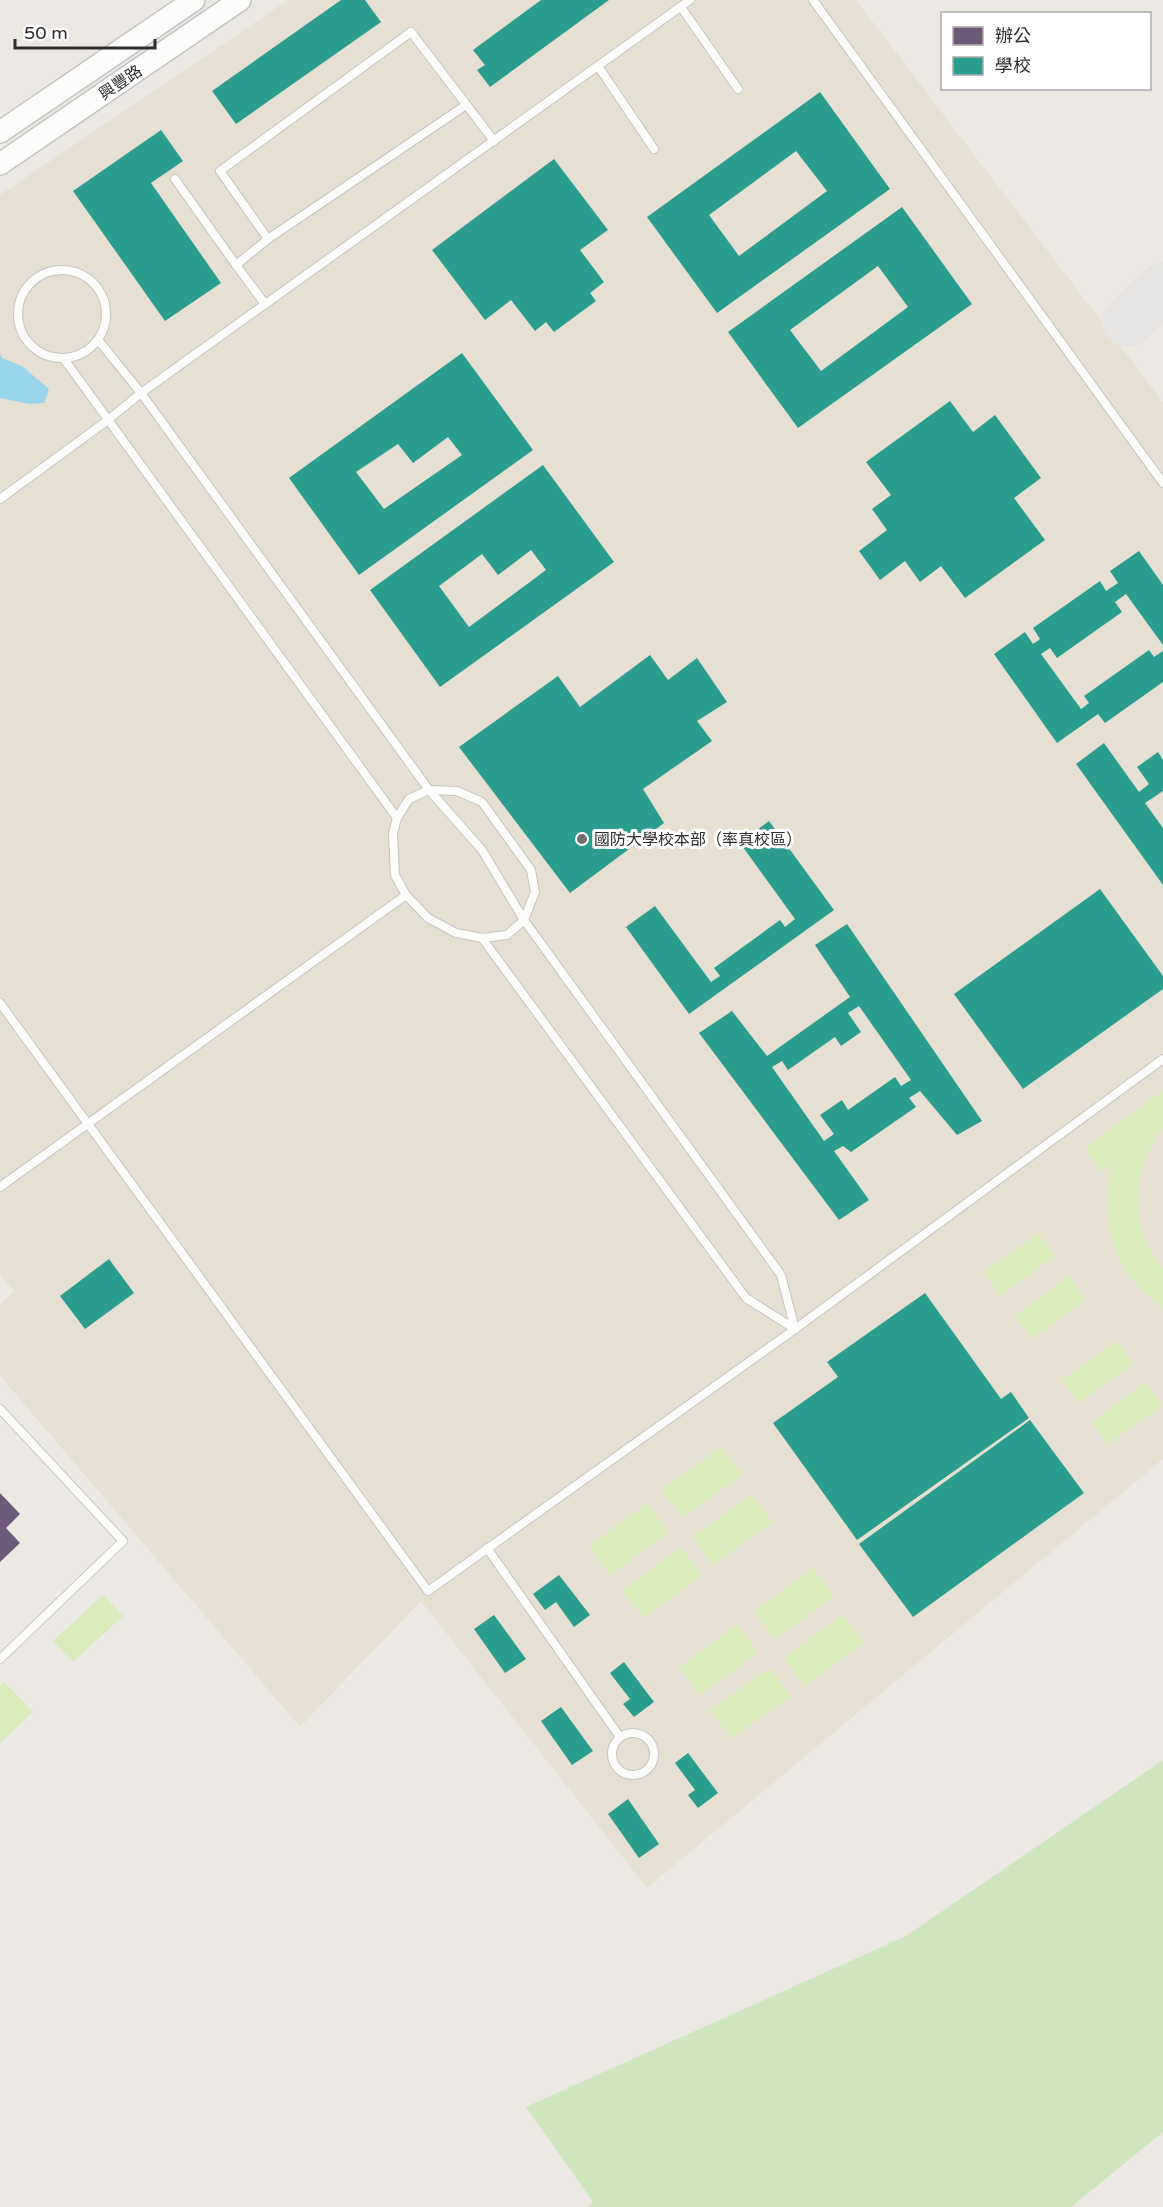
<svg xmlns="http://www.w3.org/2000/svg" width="1163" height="2207" viewBox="0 0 1163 2207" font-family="'Varela Round','Noto Sans TC',sans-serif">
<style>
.education{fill:#e6e0d3}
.green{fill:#cee6be}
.pitch{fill:#d9eabb}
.water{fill:#99d6ec}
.offices{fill:#6d597a}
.schools{fill:#2a9d8f;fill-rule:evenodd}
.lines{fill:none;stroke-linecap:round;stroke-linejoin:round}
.taxiway{stroke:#e6e4e2;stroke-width:51}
.lane-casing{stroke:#c5c4c5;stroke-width:10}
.secondary-casing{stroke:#c5c4c5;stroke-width:24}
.lane{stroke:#fcfcfb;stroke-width:8}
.secondary{stroke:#fcfcfb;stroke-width:21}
.poi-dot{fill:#706f6e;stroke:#fff;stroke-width:2}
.labels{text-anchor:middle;stroke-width:6;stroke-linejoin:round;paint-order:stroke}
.street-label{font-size:16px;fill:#2e2e2e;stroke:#fff}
.poi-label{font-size:16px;fill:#2e2e2e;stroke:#fff;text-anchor:start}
</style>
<rect width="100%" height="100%" fill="#ece8e4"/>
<polygon class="education" points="288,0 856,0 1163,402 1163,1459 647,1888 421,1601 300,1727 0,1376 0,1305 14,1291 0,1275 0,195"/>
<polygon class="green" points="1163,1760 1163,2132 1071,2207 588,2207 593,2202 526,2107 906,1936"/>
<g class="pitch">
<path d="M1163,1091V1129L1158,1133C1152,1145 1144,1158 1141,1171C1133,1204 1139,1243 1163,1267V1308C1112,1273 1100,1222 1112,1164L1101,1172L1085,1148Z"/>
<polygon points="1038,1233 1055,1256 1001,1296 984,1273"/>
<polygon points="1069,1276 1086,1299 1032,1339 1015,1316"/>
<polygon points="1116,1341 1133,1363 1079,1403 1062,1380"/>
<polygon points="1145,1382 1162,1405 1108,1444 1091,1422"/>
<polygon points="721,1447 742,1475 683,1518 662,1490"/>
<polygon points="751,1494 772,1522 713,1565 692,1537"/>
<polygon points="647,1503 668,1532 610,1575 589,1546"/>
<polygon points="681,1547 702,1575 643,1618 622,1590"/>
<polygon points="813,1568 834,1596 775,1639 754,1611"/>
<polygon points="103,1595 123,1616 73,1662 53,1641"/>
<polygon points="843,1615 864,1643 805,1686 784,1658"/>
<polygon points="737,1624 758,1652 700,1695 679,1667"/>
<polygon points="769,1668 790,1696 731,1739 710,1710"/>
<polygon points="4,1682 33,1712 0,1743 0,1685"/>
</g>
<polygon class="water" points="0,353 2,358 22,366 49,389 44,403 29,404 0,398"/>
<polygon class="offices" points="0,1493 20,1514 6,1528 20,1543 0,1562"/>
<g class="schools">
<polygon points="341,0 365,0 381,22 236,124 212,91"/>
<polygon points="541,0 609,0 490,87 477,70 485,65 473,50"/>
<path d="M820,92L890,189L717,313L647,217ZM796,151L827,191L739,256L709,215Z"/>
<polygon points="161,130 183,161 151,183 221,283 165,321 73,191"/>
<polygon points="554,159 608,230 580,250 604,282 590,293 596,301 554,332 546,322 535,331 511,300 485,320 432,250"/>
<path d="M902,207L972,304L798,428L728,332ZM878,266L908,307L821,371L790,330Z"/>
<path d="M462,353L533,450L359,575L289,478ZM448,437L462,455L384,509L356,472L398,444L413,463Z"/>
<polygon points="950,401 973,432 995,415 1041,478 1014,498 1045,540 965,598 941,566 920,582 905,561 880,580 859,551 887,530 872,509 891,495 866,462"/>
<path d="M543,465L614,562L440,687L370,590ZM531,550L546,570L469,627L439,586L482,554L498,575Z"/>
<polygon points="1139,551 1163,585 1163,645 1126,594 1115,602 1122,612 1057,658 1050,648 1041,654 1081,709 1089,703 1084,696 1149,650 1154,657 1163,651 1163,682 1105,723 1098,714 1057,743 994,654 1025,632 1033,644 1040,639 1033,628 1100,581 1106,591 1118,583 1110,571"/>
<polygon points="650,655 668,680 697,658 727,702 697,721 712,741 643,789 664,823 570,893 459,747 558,676 580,707"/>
<polygon points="1104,743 1139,792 1149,784 1137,767 1158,752 1163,760 1163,791 1145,803 1163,828 1163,885 1076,764"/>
<polygon points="769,821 834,910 689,1014 626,927 655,906 711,982 720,976 714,968 780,920 785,927 795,919 740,843"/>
<polygon points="1100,889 1163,976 1163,989 1023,1089 954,994"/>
<path d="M847,924L982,1121L957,1135L920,1091L909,1098L916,1107L851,1152L843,1146L834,1151L869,1200L839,1220L699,1033L732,1011L767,1056L850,997L815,945ZM859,1006L911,1080L901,1086L895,1077L848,1110L842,1100L820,1115L834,1134L824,1141L772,1067L782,1061L788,1070L835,1037L841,1046L861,1032L848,1013Z"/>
<polygon points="109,1259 134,1293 85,1329 60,1296"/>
<polygon points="925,1293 1001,1399 1011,1392 1029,1418 857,1540 773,1423 838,1377 827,1362"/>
<polygon points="1030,1420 1084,1493 913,1617 859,1544"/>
<polygon points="559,1575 590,1615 574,1627 556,1602 545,1610 533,1594"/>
<polygon points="494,1615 526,1659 505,1673 474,1629"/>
<polygon points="624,1662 654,1702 634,1717 623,1704 630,1699 610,1673"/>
<polygon points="561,1707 593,1751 572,1765 541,1721"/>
<polygon points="688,1753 718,1793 698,1808 688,1795 695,1790 675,1763"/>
<polygon points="628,1799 659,1844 639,1858 608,1814"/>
</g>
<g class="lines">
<polyline class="taxiway" points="1128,321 1163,288"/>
<g class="lane-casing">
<g id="lane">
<polyline points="813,0 1163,483"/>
<polyline points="681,7 738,89"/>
<polyline points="598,66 654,149"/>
<polyline points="466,105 268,239 220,171 411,32 494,141"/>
<polyline points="175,179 236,265"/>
<circle cx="62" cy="314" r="44"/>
<polyline points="265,304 236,265 268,239"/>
<polyline points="99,341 141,393 429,790 482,850 524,920 781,1275 795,1329 746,1298 482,938"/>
<polyline points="64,359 397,818"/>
<polyline points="0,499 108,420 141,393 690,0"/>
<polygon points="429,790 457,791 482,802 531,870 535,892 524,920 507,935 482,938 456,933 428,918 406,895 395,875 393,834 397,818 409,799"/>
<polyline points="0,1003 428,1591 795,1329 1163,1059"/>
<polyline points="0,1187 406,895"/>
<polyline points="0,1409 123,1541 0,1659"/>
<polyline points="487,1548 620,1737"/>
<circle cx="633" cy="1754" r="21"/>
</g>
</g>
<g class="secondary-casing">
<g id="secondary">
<polyline points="0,132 194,0"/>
<polyline points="0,164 240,0"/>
</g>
</g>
<use href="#lane" class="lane"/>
<use href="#secondary" class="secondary"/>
</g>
<circle class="poi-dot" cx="582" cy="839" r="6"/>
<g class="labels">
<g class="street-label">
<text transform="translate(120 82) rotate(-34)" y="6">興豐路</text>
</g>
<g class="poi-label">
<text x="594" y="845">國防大學校本部（率真校區）</text>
</g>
</g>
<rect x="941" y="12" width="210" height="78" fill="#ffffff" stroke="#ababab" stroke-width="1.5"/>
<rect x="953" y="27" width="30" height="18" fill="#6d597a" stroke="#ababab" stroke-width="1.5"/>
<text x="995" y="42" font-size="18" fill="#2e2e2e">辦公</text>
<rect x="953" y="57" width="30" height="18" fill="#2a9d8f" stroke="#ababab" stroke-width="1.5"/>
<text x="995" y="72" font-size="18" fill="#2e2e2e">學校</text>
<path d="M15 39v9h140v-9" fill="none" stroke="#2e2e2e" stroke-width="3"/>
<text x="24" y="39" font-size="18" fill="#2e2e2e" stroke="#ffffff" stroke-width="4.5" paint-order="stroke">50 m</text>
</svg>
